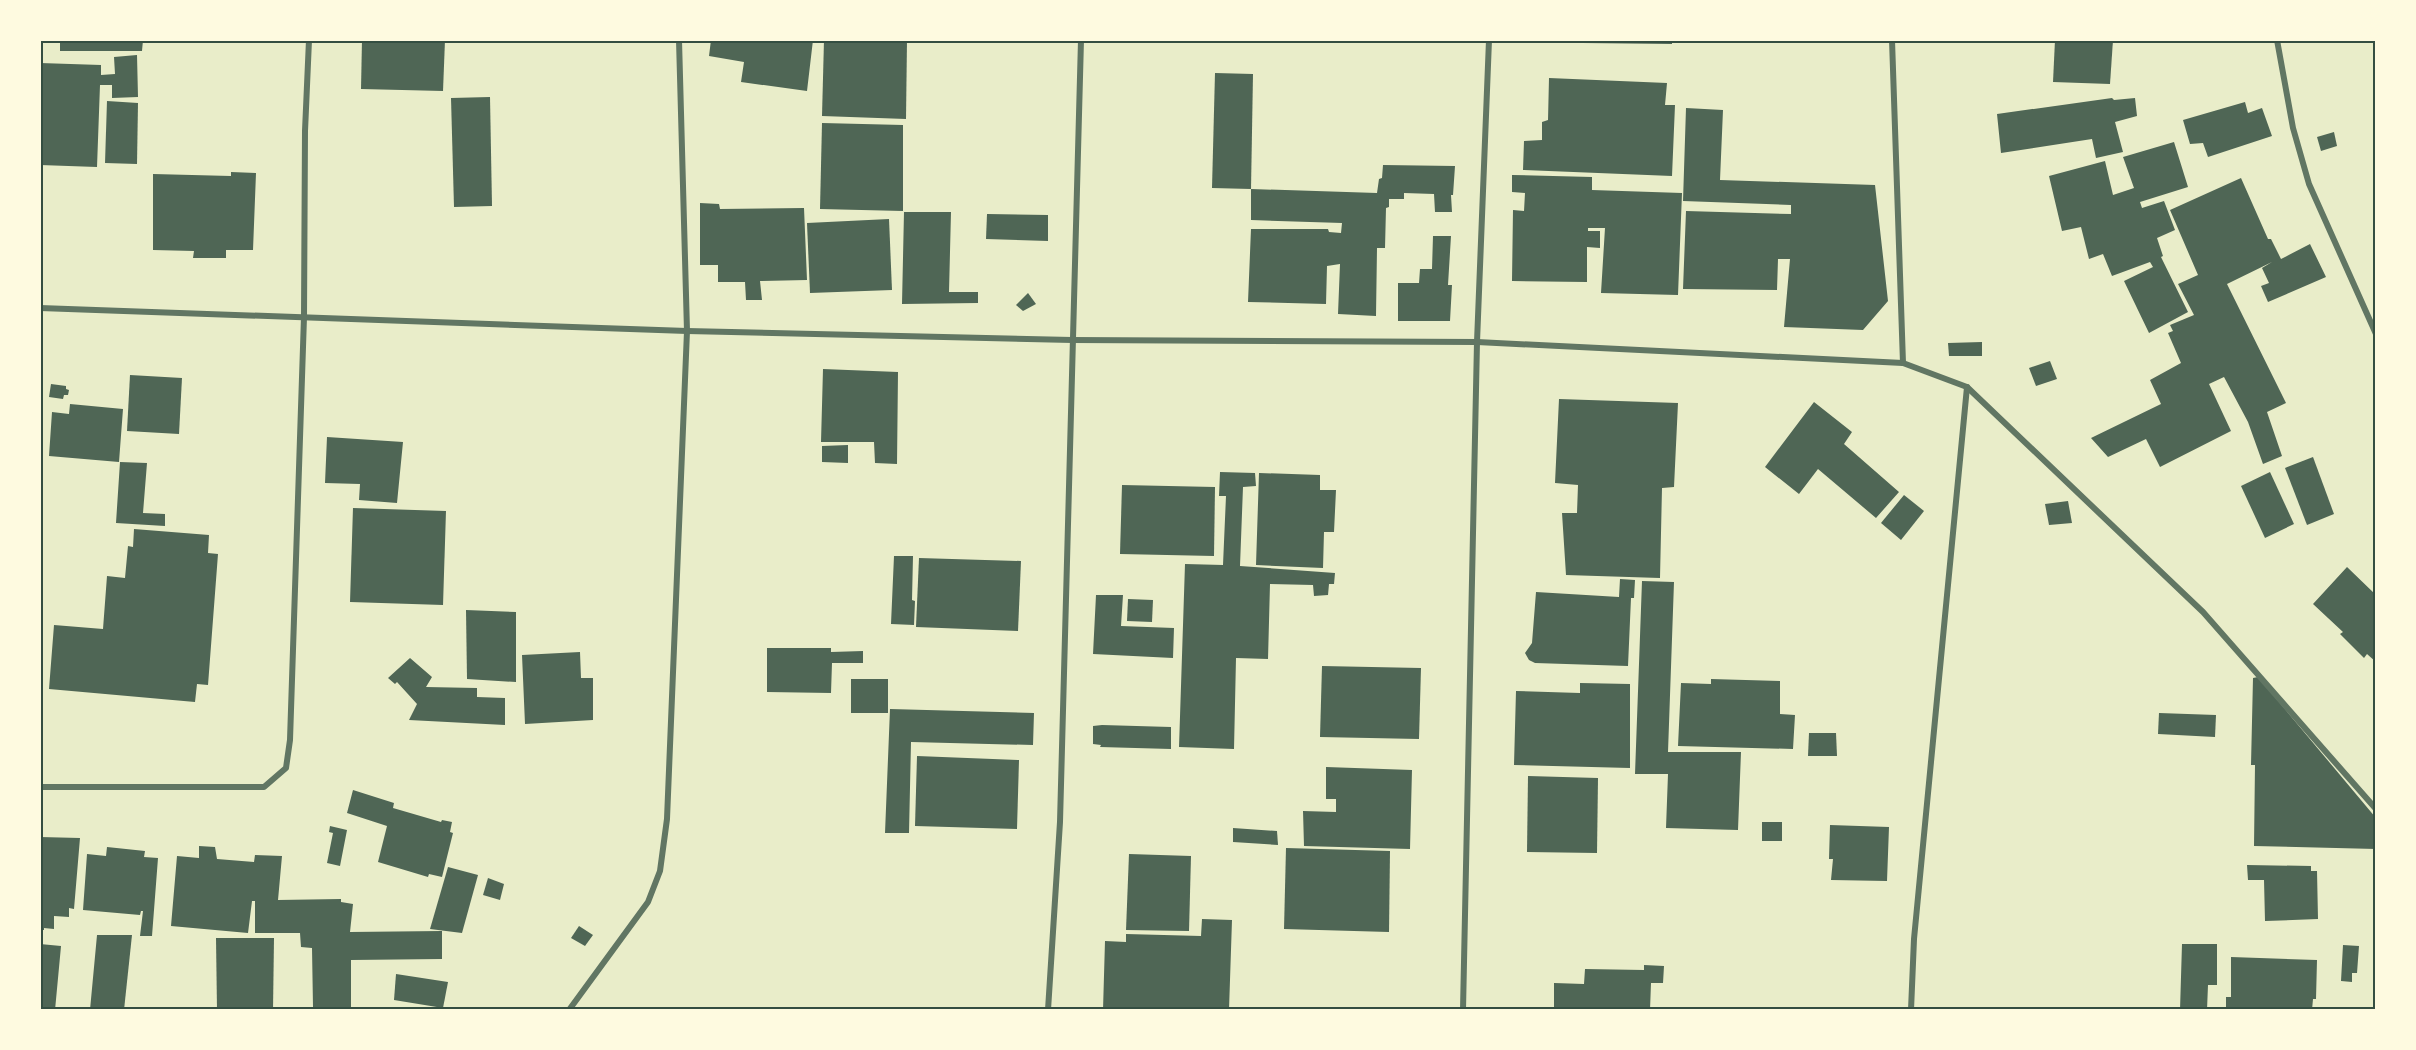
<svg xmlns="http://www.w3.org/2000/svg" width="2416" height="1050" viewBox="0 0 2416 1050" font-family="'Space Grotesk',sans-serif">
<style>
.building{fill:#4f6655}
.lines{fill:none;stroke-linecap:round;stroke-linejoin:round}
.minor{stroke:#617663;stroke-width:6}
.neatline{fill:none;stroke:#344e41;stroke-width:2}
</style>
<rect width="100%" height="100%" fill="#e9edc9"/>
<g class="building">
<polygon points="60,40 143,40 142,51 60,51"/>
<polygon points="362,40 445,40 443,91 361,89"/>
<polygon points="711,40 813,40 807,91 741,82 744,62 709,56"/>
<polygon points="824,40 907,40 906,119 822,116"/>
<polygon points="1583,40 1672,40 1672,44 1583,43"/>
<polygon points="2055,40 2113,40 2110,84 2053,82"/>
<polygon points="137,55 138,97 112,98 112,85 100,85 97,167 40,165 40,63 101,65 101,75 115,74 114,57"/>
<polygon points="1215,73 1253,74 1251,189 1212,188"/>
<polygon points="1549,78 1667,83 1665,105 1675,105 1672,176 1523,170 1524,141 1542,140 1542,122 1548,120"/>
<polygon points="490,97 492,206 454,207 451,98"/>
<polygon points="2112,98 2114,100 2135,98 2137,116 2115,122 2123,152 2096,158 2092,139 2001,153 1997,114"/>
<polygon points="107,101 138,103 137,164 105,163"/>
<polygon points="2245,102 2248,113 2262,108 2272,136 2208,157 2203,143 2190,144 2183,120"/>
<polygon points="1686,108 1723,110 1720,180 1875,185 1888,301 1863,330 1784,327 1790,259 1778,259 1777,290 1683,289 1686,211 1791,214 1791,205 1683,201"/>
<polygon points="822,123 903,125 903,211 820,209"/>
<polygon points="2334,132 2337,146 2321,151 2317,137"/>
<polygon points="2174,142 2188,187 2140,202 2142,208 2164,201 2175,230 2157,238 2163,256 2161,257 2188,312 2149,333 2124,281 2153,267 2150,262 2112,276 2103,254 2089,259 2081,227 2062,231 2049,176 2105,161 2113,195 2134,188 2123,157"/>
<polygon points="1383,165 1455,166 1453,195 1451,195 1452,212 1435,212 1434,194 1404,193 1404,199 1389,199 1389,207 1386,208 1385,248 1377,248 1376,316 1338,314 1340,264 1327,266 1326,304 1248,302 1251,229 1328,229 1329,232 1341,233 1342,223 1251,220 1251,189 1377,193 1379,179 1382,178"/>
<polygon points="231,172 256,173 253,250 226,250 226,258 193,258 194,251 153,250 153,174 231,176"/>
<polygon points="1512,175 1592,177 1592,190 1682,193 1678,295 1601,293 1605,228 1588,228 1588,231 1600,231 1600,248 1587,247 1587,282 1512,281 1513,210 1524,211 1525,193 1512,192"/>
<polygon points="2241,178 2268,239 2271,239 2281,259 2310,244 2326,277 2268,302 2261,286 2269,283 2262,268 2272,262 2227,284 2286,403 2267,412 2282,456 2263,464 2248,422 2224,377 2209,384 2231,431 2160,467 2146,439 2108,457 2091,438 2161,404 2150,380 2181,363 2168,333 2173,331 2170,325 2194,315 2178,284 2198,275 2170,210"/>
<polygon points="700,203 719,204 720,209 804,208 807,280 760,281 762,300 746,300 745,282 718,282 718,265 700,265"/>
<polygon points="904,212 951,212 949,292 978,292 978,303 902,304"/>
<polygon points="987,214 1048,215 1048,241 986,239"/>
<polygon points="889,219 892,290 810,293 807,223"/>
<polygon points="1433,236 1451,236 1448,285 1452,285 1450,321 1398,321 1398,283 1419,283 1420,269 1432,269"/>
<polygon points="1028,293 1036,304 1023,311 1016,305"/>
<polygon points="1982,342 1982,356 1949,356 1948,343"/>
<polygon points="2050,361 2057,379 2036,386 2029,368"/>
<polygon points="823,369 898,372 897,464 875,463 874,442 821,442"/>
<polygon points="130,375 182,378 179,434 127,431"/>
<polygon points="51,384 66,386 66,389 69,390 68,395 64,395 63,399 49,397"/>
<polygon points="1559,399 1678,403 1674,487 1662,488 1660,578 1566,575 1562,513 1577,513 1578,485 1555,483"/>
<polygon points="1814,402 1852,432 1844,444 1899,492 1876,518 1818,469 1799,494 1765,467"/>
<polygon points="70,404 123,409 119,462 49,456 52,412 69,414"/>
<polygon points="327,437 403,442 397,503 359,500 360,484 325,483"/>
<polygon points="848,445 848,463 822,462 822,446"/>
<polygon points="2313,457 2334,514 2307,525 2285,468"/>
<polygon points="120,462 147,463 143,513 165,514 165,526 116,523"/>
<polygon points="1220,472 1255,473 1256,486 1243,487 1240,566 1335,573 1334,584 1329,584 1328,595 1314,596 1313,585 1270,584 1268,659 1236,658 1234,749 1179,747 1185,564 1223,565 1226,496 1219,496"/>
<polygon points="2270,472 2294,524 2265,538 2241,486"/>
<polygon points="1259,473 1320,475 1320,490 1336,490 1334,532 1324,532 1323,568 1256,565"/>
<polygon points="1122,485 1215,487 1214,556 1120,554"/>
<polygon points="1904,495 1924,511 1901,540 1881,523"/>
<polygon points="2068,501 2072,523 2049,525 2045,504"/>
<polygon points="353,508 446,511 443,605 350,602"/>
<polygon points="134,529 209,535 208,553 218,554 208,685 197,684 195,702 49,689 54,625 103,629 107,576 125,578 128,546 133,547"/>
<polygon points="894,556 913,556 912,600 915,601 914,625 891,624"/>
<polygon points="919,558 1021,561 1018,631 916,627"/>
<polygon points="2347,567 2376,595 2376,662 2367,654 2364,658 2340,634 2343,632 2313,604"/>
<polygon points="1620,579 1635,580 1634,598 1631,598 1628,666 1535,663 1529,660 1525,653 1532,643 1536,592 1619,597"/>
<polygon points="1642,581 1674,582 1668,752 1741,752 1738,830 1666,828 1668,774 1635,774"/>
<polygon points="1096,595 1123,595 1121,626 1174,628 1173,658 1093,654"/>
<polygon points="1128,599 1153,600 1152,622 1127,621"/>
<polygon points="466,610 516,612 516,682 467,679"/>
<polygon points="767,648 831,648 831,652 863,651 863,663 832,663 831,693 767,692"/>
<polygon points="580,652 581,678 593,678 593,720 525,724 522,655"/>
<polygon points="410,658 432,677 426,687 477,688 477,697 505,698 505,725 409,720 417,704 397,682 395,684 388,678"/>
<polygon points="1322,666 1421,668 1419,739 1320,737"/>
<polygon points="2258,677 2376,818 2376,849 2254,846 2255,765 2251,765 2253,678"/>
<rect x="851" y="679" width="37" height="34"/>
<polygon points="1711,679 1780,681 1780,714 1795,715 1793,749 1678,746 1681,683 1711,684"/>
<polygon points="1580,683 1630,684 1630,768 1514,765 1516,691 1580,693"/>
<polygon points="890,709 1034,713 1033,745 911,742 909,833 885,833"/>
<polygon points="2159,713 2216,715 2215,737 2158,734"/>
<polygon points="1102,725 1171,727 1171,749 1100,747 1101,745 1093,744 1093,726"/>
<polygon points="1809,733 1836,733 1837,756 1808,756"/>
<polygon points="917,756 1019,760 1017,829 915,826"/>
<polygon points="1326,767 1412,770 1410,849 1304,846 1303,811 1336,812 1336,799 1326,799"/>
<polygon points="1528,776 1598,778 1597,853 1527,852"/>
<polygon points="353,790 394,803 393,808 441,822 442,820 452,822 450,832 453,833 442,877 429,874 428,877 378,862 387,826 347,813"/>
<rect x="1762" y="822" width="20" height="19"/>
<polygon points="1830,825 1889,827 1887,881 1831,880 1833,859 1829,859"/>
<polygon points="330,826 347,830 340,866 327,863 333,833 329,832"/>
<polygon points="1233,828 1277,831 1278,845 1233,842"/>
<polygon points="40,837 80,838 74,909 69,908 69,917 54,916 54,929 44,928 44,930 40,930"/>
<polygon points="199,846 215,847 217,859 254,862 255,855 282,856 278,900 341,899 341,902 353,904 350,932 442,931 442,959 351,960 351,1007 313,1007 312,948 301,947 300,933 255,933 255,901 252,901 248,933 171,926 177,856 199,858"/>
<polygon points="107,847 145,851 144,857 158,858 152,936 140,936 143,911 141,911 140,915 83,910 87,854 106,856"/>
<polygon points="1286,848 1390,851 1389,932 1284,929"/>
<polygon points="1129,854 1191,856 1189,931 1126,930"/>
<polygon points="2247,865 2311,866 2311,871 2317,871 2318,919 2265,921 2264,880 2248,880"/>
<polygon points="448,867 478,875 462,933 430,929"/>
<polygon points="488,878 504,884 500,900 483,895"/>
<polygon points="1202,919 1232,920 1229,1010 1103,1010 1105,941 1126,942 1126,934 1201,936"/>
<polygon points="579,926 593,935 585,946 571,938"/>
<polygon points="97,935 132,935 124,1010 90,1010"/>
<polygon points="216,938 274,938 273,1010 217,1010"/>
<polygon points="40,944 61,946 55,1010 40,1010"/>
<polygon points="2182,944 2217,944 2217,985 2208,985 2207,1010 2180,1010"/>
<polygon points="2343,945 2359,946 2357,973 2352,973 2352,982 2341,981"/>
<polygon points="2231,957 2317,960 2316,999 2313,999 2312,1010 2226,1010 2226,997 2231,997"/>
<polygon points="1644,965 1664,966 1663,983 1651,983 1650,1010 1554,1010 1554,983 1584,984 1585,969 1644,970"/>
<polygon points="396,974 448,982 443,1008 394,1000"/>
</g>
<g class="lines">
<g class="minor">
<polyline points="1892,40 1903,363"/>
<polyline points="2277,40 2293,128 2309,184 2376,334"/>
<polyline points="40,308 687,331 1072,340 1477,342 1903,363 1967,387 2203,612 2376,809"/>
<polyline points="40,787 264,787 286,768 290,740 304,317 305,131 309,40"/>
<polyline points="569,1010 648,902 660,871 667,819 687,331 679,40"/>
<polyline points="1048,1010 1060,822 1081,40"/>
<polyline points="1463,1010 1477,342 1489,40"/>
<polyline points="1911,1010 1914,939 1967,387"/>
</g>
</g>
<rect width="2416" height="1050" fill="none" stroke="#fefae0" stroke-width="84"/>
<rect x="42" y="42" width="2332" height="966" class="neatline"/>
</svg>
